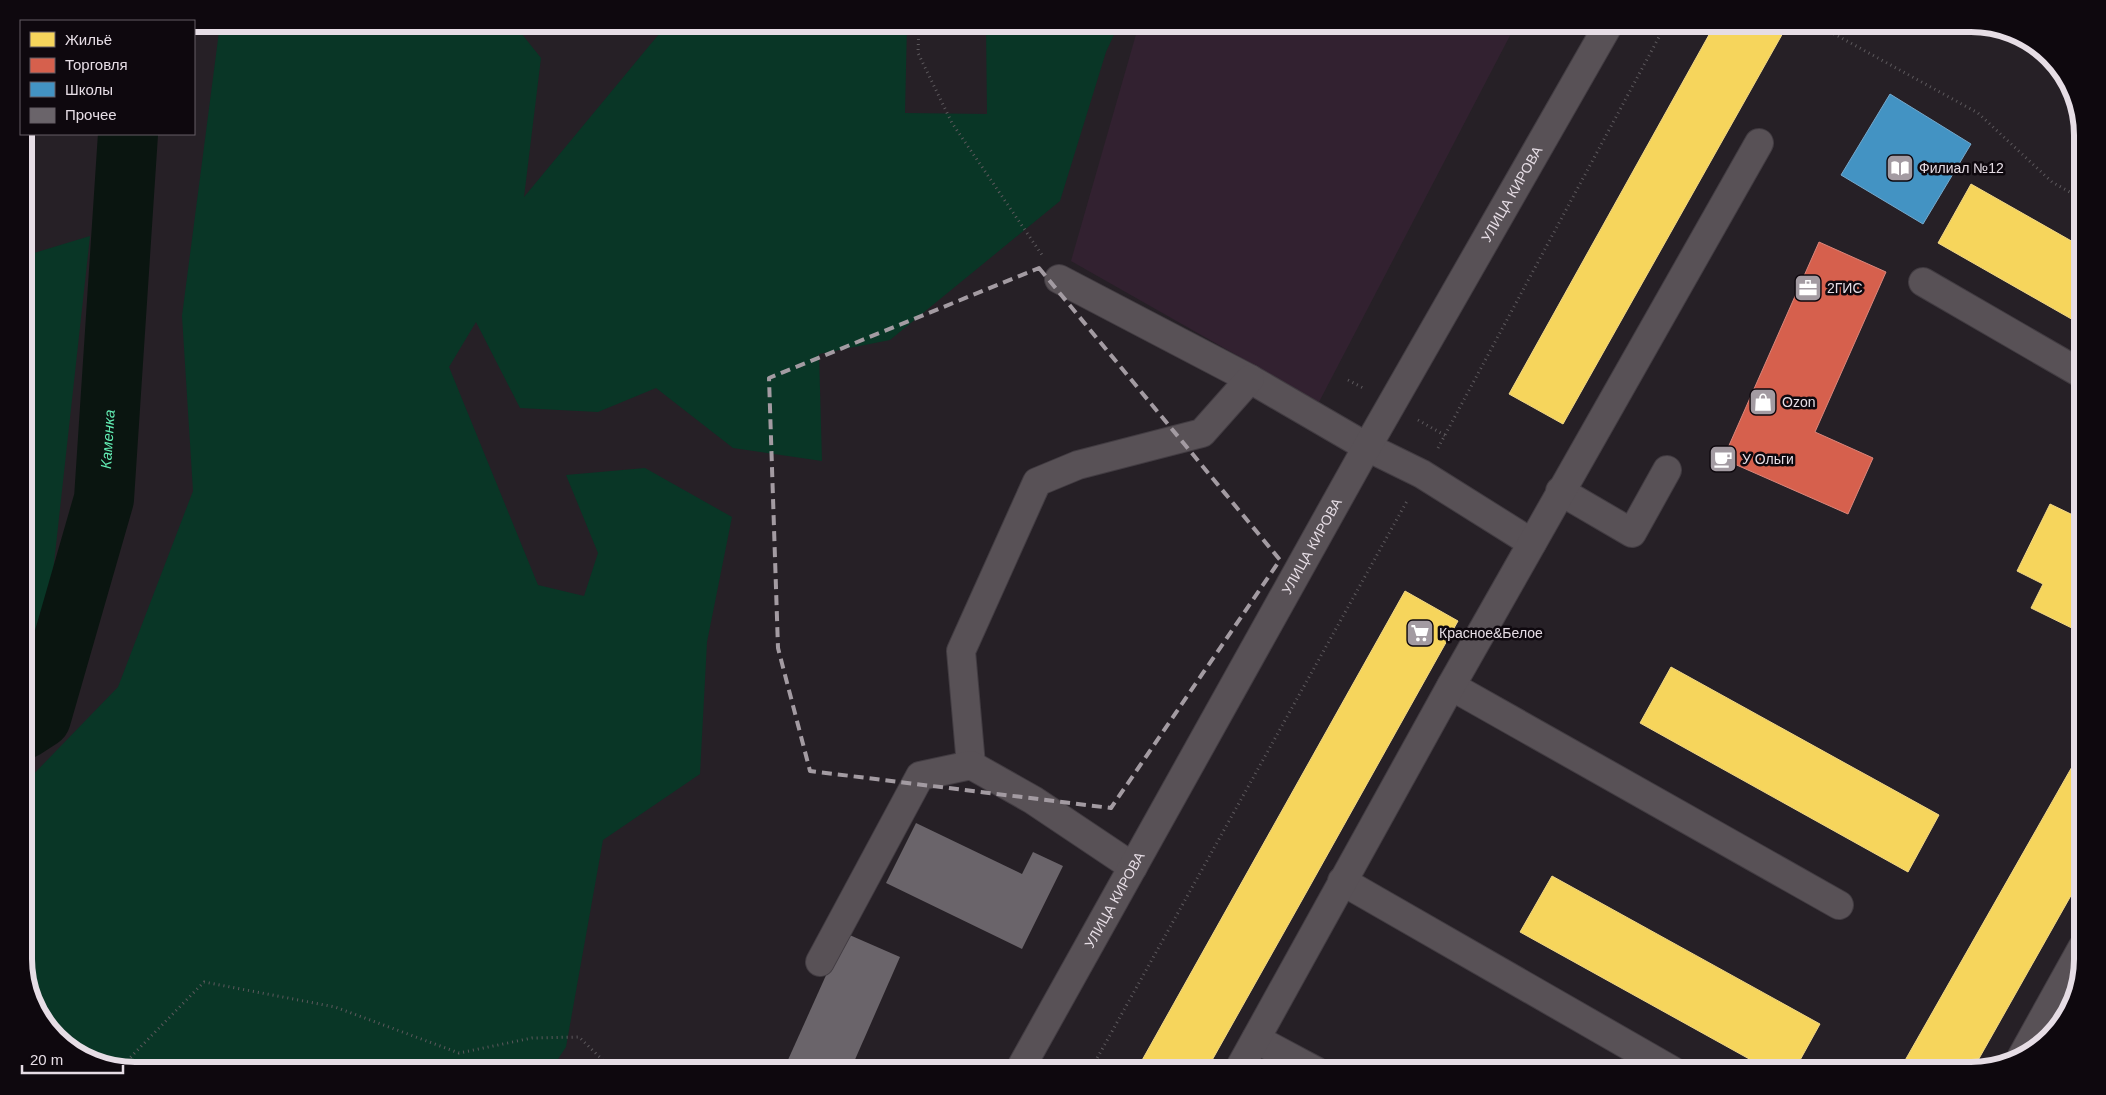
<svg xmlns="http://www.w3.org/2000/svg" width="2106" height="1095" viewBox="0 0 2106 1095" font-family="Helvetica,sans-serif">
<style>
.built{fill:#322130}
.green{fill:#093626}
.homes{fill:#f6d55c;stroke:#f1d785}
.shops{fill:#d6604d;stroke:#db867b}
.schools{fill:#4393c3;stroke:#74a9cd}
.lines{fill:none;stroke-linecap:round;stroke-linejoin:round}
.river{stroke:#0a1510;stroke-width:60}
.building{fill:#6a646a}
.minor-casing{stroke:#423c42;stroke-width:30}
.path{stroke:#5d595d;stroke-width:3;stroke-dasharray:1 4;stroke-linecap:butt}
.minor{stroke:#585156;stroke-width:28}
.marked{fill:none;stroke:#a39ba2;stroke-width:4;stroke-dasharray:10 6;stroke-linejoin:round}
.labels{text-anchor:middle;stroke-width:5;stroke-linejoin:round;paint-order:stroke}
.poi-label{font-size:14px;fill:#e6dde5;stroke:#0e080e;text-anchor:start}
.street-label{font-size:14px;fill:#e6dde5;stroke:#0e080e}
.water-label{font-size:15px;font-style:italic;fill:#63edb4;stroke:#0e080e}
.rim{fill:none;stroke:#e6dde5;stroke-width:6}
</style>
<rect width="100%" height="100%" fill="#262026"/>
<polygon class="built" points="1139,24 1516,24 1319,402 1071,261"/>
<g class="green">
<polygon points="220,24 514,24 541,58 524,197 659,34 664,24 907,24 905,113 987,114 986,24 1119,24 1106,52 1060,201 890,340 819,354 822,461 733,448 656,388 598,412 520,408 476,322 449,367 538,585 584,596 598,553 566,475 645,468 732,517 707,642 700,774 603,840 566,1047 550,1071 135,1071 86,1060 42,1021 24,967 24,784 118,687 193,491 182,316"/>
<polygon points="90,236 45,645 24,657 24,256"/>
</g>
<g class="homes">
<polygon points="1715,24 1788,24 1563,424 1509,394"/>
<polygon points="1971,184 2082,247 2082,325 1938,243"/>
<polygon points="2082,502 2082,633 2031,608 2043,584 2017,571 2050,504 2075,516"/>
<polygon points="1405,591 1458,621 1306,893 1206,1071 1136,1071"/>
<polygon points="1671,667 1939,815 1908,872 1640,723"/>
<polygon points="2077,758 2082,761 2082,876 1972,1071 1899,1071"/>
<polygon points="1552,876 1820,1024 1794,1071 1771,1071 1520,932"/>
</g>
<polygon class="shops" points="1819,242 1886,272 1815,432 1873,458 1848,514 1723,459"/>
<polygon class="schools" points="1890,94 1971,144 1923,224 1841,175"/>
<g class="lines">
<path class="river" id="s1" d="M24,729L41,718L104,499L128,134"/>
</g>
<g class="building">
<polygon points="916,823 1022,874 1033,852 1063,866 1022,949 886,883"/>
<polygon points="845,933 900,957 850,1071 783,1071"/>
</g>
<g class="lines">
<g class="minor-casing">
<g id="minor">
<polyline points="1059,279 1250,379 1367,447 1422,474 1532,543"/>
<polyline points="1923,282 2082,374"/>
<polyline points="1560,491 1632,533 1667,470"/>
<polyline points="1451,686 1839,905"/>
<polyline points="971,765 961,651 1037,482 1078,465 1202,433 1250,379"/>
<polyline points="1342,881 1673,1071"/>
<polyline points="820,962 920,776 971,765 1033,800 1133,867"/>
<polyline points="1256,1039 1316,1071"/>
<polyline points="2021,1058 2082,948"/>
<path id="s2" d="M1019,1071L1367,447L1609,24"/>
<polyline points="1238,1071 1451,686 1759,143"/>
</g>
</g>
<g class="path">
<polyline points="919,24 918,53 952,123 1042,255"/>
<polyline points="1816,24 1978,113 2052,182 2082,199"/>
<polyline points="1348,380 1365,389"/>
<polyline points="1418,420 1446,436"/>
<polyline points="1438,448 1666,24"/>
<polyline points="120,1068 204,982 335,1007 459,1053 532,1038 579,1037 614,1071"/>
<polyline points="1090,1071 1407,501"/>
</g>
<use href="#minor" class="minor"/>
</g>
<path class="marked" d="M1039,268L1280,560L1111,808L810,771L778,648L769,378Z"/>
<defs>
<g id="library-square" transform="scale(1.4375)"><rect x="-9" y="-9" width="18" height="18" rx="4" fill="#a39ba2" stroke="#0e080e"/><path d="M-6-4Q-3-5.5-.7-3.5V5Q-3 3-6 4ZM6-4Q3-5.5 .7-3.5V5Q3 3 6 4Z" fill="#fff"/></g>
<g id="office-square" transform="scale(1.4375)"><rect x="-9" y="-9" width="18" height="18" rx="4" fill="#a39ba2" stroke="#0e080e"/><path d="M-6-3h4V-5.5h4V-3h4V5H-6ZM-1-4.5V-3h2v-1.5ZM-6 0V1H6V0Z" fill="#fff"/></g>
<g id="shop-square" transform="scale(1.4375)"><rect x="-9" y="-9" width="18" height="18" rx="4" fill="#a39ba2" stroke="#0e080e"/><path d="M-5-2.5h2.3a2.7 3.5 0 0 1 5.4 0H5L5.5 6h-11ZM-1.5-2.5h3a1.5 2.3 0 0 0-3 0Z" fill="#fff"/></g>
<g id="cafe-square" transform="scale(1.4375)"><rect x="-9" y="-9" width="18" height="18" rx="4" fill="#a39ba2" stroke="#0e080e"/><path d="M-5.5-4.5H6V0H3Q3 3.5 0 3.5H-2.5Q-5.5 3.5-5.5 0ZM3-3.2v2h1.7v-2ZM-6 4.5H4V6H-6Z" fill="#fff"/></g>
<g id="supermarket-square" transform="scale(1.4375)"><rect x="-9" y="-9" width="18" height="18" rx="4" fill="#a39ba2" stroke="#0e080e"/><path d="M-6-5.5h2.5l.6 2H6L4.5 2H-2.5L-4.4-4H-6ZM-1.5 3.2a1.3 1.3 0 1 0 .1 0ZM3 3.2a1.3 1.3 0 1 0 .1 0Z" fill="#fff"/></g>
</defs>
<g fill-rule="evenodd">
<use href="#library-square" x="1900" y="168"/>
<use href="#office-square" x="1808" y="288"/>
<use href="#shop-square" x="1763" y="402"/>
<use href="#cafe-square" x="1723" y="459"/>
<use href="#supermarket-square" x="1420" y="633"/>
</g>
<g class="labels">
<g class="poi-label">
<text x="1919" y="173">Филиал №12</text>
<text x="1827" y="293">2ГИС</text>
<text x="1782" y="407">Ozon</text>
<text x="1742" y="464">У Ольги</text>
<text x="1439" y="638">Красное&amp;Белое</text>
</g>
<g class="street-label">
<text dy="5" stroke="none"><textPath href="#s2" startOffset="1006">УЛИЦА КИРОВА</textPath></text>
<text dy="5" stroke="none"><textPath href="#s2" startOffset="601">УЛИЦА КИРОВА</textPath></text>
<text dy="5" stroke="none"><textPath href="#s2" startOffset="196">УЛИЦА КИРОВА</textPath></text>
</g>
<g class="water-label">
<text dy="5" stroke="none"><textPath href="#s1" startOffset="308">Каменка</textPath></text>
</g>
</g>
<path d="M0 0H2106V1095H0ZM135 32H1971A103 103 0 0 1 2074 135V959A103 103 0 0 1 1971 1062H135A103 103 0 0 1 32 959V135A103 103 0 0 1 135 32Z" fill="#0e080e" fill-rule="evenodd"/>
<path class="rim" d="M135 32H1971A103 103 0 0 1 2074 135V959A103 103 0 0 1 1971 1062H135A103 103 0 0 1 32 959V135A103 103 0 0 1 135 32Z"/>
<rect x="20" y="20" width="175" height="115" fill="#0e080e" stroke="#645d64"/>
<rect x="30" y="32" width="25" height="15" fill="#f6d55c" stroke="#645d64"/>
<text x="65" y="45" font-size="15" fill="#e6dde5">Жильё</text>
<rect x="30" y="58" width="25" height="15" fill="#d6604d" stroke="#645d64"/>
<text x="65" y="70" font-size="15" fill="#e6dde5">Торговля</text>
<rect x="30" y="82" width="25" height="15" fill="#4393c3" stroke="#645d64"/>
<text x="65" y="95" font-size="15" fill="#e6dde5">Школы</text>
<rect x="30" y="108" width="25" height="15" fill="#6a646a" stroke="#645d64"/>
<text x="65" y="120" font-size="15" fill="#e6dde5">Прочее</text>
<path d="M22 1065v8h101v-8" fill="none" stroke="#e6dde5" stroke-width="2.5"/>
<text x="30" y="1065" font-size="15" fill="#e6dde5" stroke="#0e080e" stroke-width="4" paint-order="stroke">20 m</text>
</svg>
